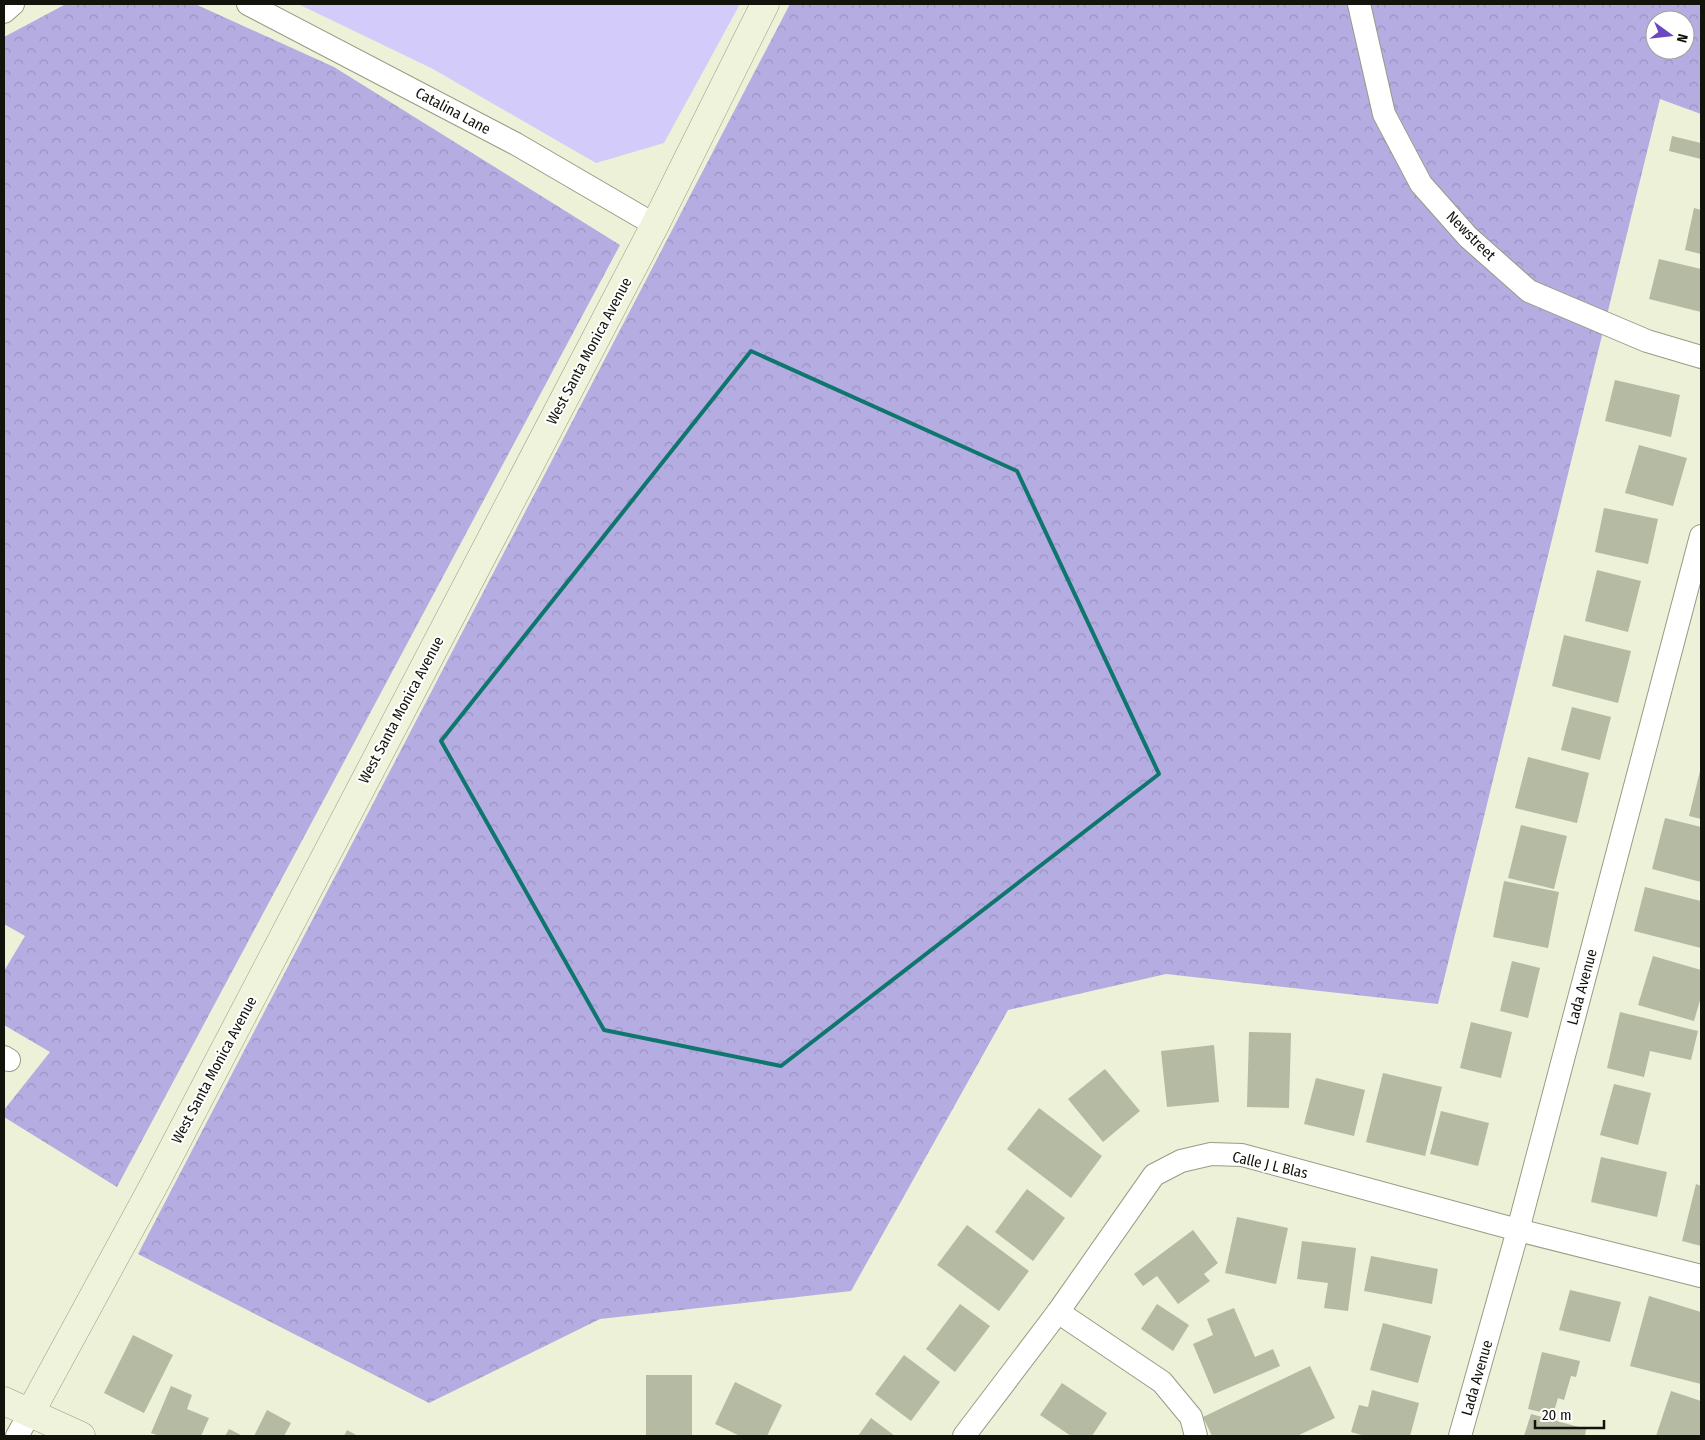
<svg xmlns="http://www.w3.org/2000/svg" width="1705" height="1440" viewBox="0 0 1705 1440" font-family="'Fira Sans Condensed',sans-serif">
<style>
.grass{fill:#d3cbfa}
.forest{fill:url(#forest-crowns);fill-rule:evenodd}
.building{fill:#b5baa2}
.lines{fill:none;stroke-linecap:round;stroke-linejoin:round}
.minor-casing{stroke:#979c84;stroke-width:24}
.secondary-casing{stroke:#979c84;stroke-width:29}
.minor{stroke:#fff;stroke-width:22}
.secondary{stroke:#eff3dc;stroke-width:28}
.marked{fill:none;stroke:#0f766e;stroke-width:4;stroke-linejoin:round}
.labels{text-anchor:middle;stroke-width:4;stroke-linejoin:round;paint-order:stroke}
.street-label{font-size:15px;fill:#12130b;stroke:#fff}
</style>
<defs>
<pattern id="forest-crowns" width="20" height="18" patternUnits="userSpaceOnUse" patternTransform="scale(1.25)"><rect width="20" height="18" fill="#b5ace2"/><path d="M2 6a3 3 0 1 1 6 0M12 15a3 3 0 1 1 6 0" fill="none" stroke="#9b93c1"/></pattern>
</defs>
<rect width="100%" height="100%" fill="#ecf1d8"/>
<polygon class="grass" points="298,4 740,4 664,143 596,163 433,69"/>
<g class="forest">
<polygon points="66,4 195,4 334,67 620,245 117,1187 4,1117 4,1110 50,1052 4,1025 4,971 25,936 4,924 4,37"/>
<path d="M790,4H1701V114L1660,99L1438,1004L1166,974L1008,1010L851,1291L600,1319L429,1403L138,1254ZM1655,20H1685V50H1655Z"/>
</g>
<g class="building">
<polygon points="1672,136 1701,143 1701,159 1669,151"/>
<polygon points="1694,208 1701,210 1701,254 1685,250"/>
<polygon points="1659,259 1701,269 1701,312 1649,299"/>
<polygon points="1615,380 1680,395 1671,437 1605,421"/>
<polygon points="1639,445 1687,458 1673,506 1625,493"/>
<polygon points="1604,508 1658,519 1648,564 1595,552"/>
<polygon points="1597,570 1641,581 1628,632 1585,621"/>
<polygon points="1564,635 1631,651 1618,703 1552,686"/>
<polygon points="1572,707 1611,717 1600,760 1561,750"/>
<polygon points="1528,757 1589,773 1577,823 1515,808"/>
<polygon points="1701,767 1701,819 1689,816"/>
<polygon points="1665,818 1701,827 1701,882 1652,869"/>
<polygon points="1521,825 1567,836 1554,889 1508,878"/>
<polygon points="1504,881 1559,892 1548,948 1493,937"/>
<polygon points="1645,887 1701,901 1701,948 1634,931"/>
<polygon points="1653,956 1701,970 1701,997 1694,1021 1638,1005"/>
<polygon points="1512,961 1540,968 1528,1018 1500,1011"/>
<polygon points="1620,1012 1698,1031 1691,1060 1650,1051 1644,1077 1607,1068"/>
<polygon points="1471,1022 1512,1032 1501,1078 1460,1068"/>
<polygon points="1249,1032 1291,1033 1289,1108 1247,1107"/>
<polygon points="1214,1045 1219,1102 1167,1107 1161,1051"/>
<polygon points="1105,1069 1140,1111 1103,1142 1068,1099"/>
<polygon points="1383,1073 1442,1087 1425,1156 1366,1142"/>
<polygon points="1316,1078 1365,1090 1354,1136 1304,1124"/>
<polygon points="1614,1084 1651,1093 1638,1145 1600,1135"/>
<polygon points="1039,1108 1102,1156 1071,1198 1007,1149"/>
<polygon points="1441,1111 1489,1123 1478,1166 1430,1154"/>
<polygon points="1601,1157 1667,1172 1657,1217 1591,1202"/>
<polygon points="1696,1184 1701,1186 1701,1246 1682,1241"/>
<polygon points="1027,1189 1065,1218 1033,1261 995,1232"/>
<polygon points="1237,1217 1288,1228 1276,1284 1225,1273"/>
<polygon points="967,1225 1029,1271 999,1311 937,1265"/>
<polygon points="1193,1230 1218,1263 1204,1274 1210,1281 1178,1304 1157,1276 1143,1286 1134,1274"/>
<polygon points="1302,1241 1356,1248 1348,1311 1324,1308 1328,1283 1297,1279"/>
<polygon points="1371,1256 1438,1269 1432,1304 1364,1291"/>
<polygon points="1570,1290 1621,1302 1610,1342 1559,1330"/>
<polygon points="1649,1296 1701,1312 1701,1384 1630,1366"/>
<polygon points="960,1304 990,1326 955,1372 926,1349"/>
<polygon points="1157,1304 1189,1325 1173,1351 1141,1329"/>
<polygon points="1234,1308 1255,1357 1273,1349 1280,1366 1214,1394 1193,1344 1213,1335 1207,1319"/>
<polygon points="1383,1323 1431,1336 1418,1383 1370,1370"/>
<polygon points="133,1335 173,1355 144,1413 104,1393"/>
<polygon points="1542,1352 1580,1361 1576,1377 1571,1376 1564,1400 1558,1398 1553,1415 1528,1409"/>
<polygon points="904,1355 940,1382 911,1421 875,1394"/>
<polygon points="1310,1366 1335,1418 1297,1436 1212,1436 1203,1417"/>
<rect x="646" y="1375" width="46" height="61"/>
<polygon points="735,1382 782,1405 767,1436 740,1436 715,1424"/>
<polygon points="1062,1383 1107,1413 1092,1436 1071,1436 1040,1415"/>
<polygon points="171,1386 192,1395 187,1409 209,1418 201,1436 160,1436 151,1433"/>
<polygon points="1372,1390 1419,1403 1410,1436 1365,1436 1351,1432 1359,1405 1368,1407"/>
<polygon points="1671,1391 1701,1401 1701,1436 1656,1436"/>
<polygon points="267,1410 291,1423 284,1436 254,1436"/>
<polygon points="1531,1414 1586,1429 1585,1436 1524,1436"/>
<polygon points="871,1418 895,1436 858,1436"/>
<polygon points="229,1429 243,1436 225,1436"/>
<polygon points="347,1430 358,1436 344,1436"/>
</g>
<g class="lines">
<g class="minor-casing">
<g id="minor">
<polyline points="248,4 516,144 655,225"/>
<polyline points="1359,4 1384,114 1421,184 1468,237 1529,291 1647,341 1701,357"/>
<polyline points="4,12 13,4"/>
<polyline points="4,1057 9,1060"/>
<polyline points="1058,1312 1162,1382 1191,1417 1196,1436"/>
<polyline points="17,1436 30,1413"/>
<polyline points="964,1436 1058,1312 1154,1175 1181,1161 1211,1154 1242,1155 1518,1230 1701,1276"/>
<polyline points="1460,1436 1518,1230 1701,536"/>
</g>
</g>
<g class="secondary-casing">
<g id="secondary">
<polyline points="4,1401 81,1436"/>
<polyline points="30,1413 155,1183 655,225 765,4"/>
</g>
</g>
<use href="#minor" class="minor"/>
<use href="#secondary" class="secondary"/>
</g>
<path class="marked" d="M751,351L1017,471L1159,774L781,1066L604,1030L441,741Z"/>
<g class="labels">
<g class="street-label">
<text transform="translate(453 111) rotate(28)" y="5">Catalina Lane</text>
<text transform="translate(1471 236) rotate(45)" y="5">Newstreet</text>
<text transform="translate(589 351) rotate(-62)" y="5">West Santa Monica Avenue</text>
<text transform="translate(401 710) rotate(-62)" y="5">West Santa Monica Avenue</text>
<text transform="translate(1582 987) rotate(-75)" y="5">Lada Avenue</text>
<text transform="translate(214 1070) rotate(-62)" y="5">West Santa Monica Avenue</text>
<text transform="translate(1270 1165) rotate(13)" y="5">Calle J L Blas</text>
<text transform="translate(1477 1378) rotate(-74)" y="5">Lada Avenue</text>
</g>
</g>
<rect width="1705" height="1440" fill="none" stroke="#12130b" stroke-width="10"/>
<g transform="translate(1670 35) rotate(105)"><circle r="24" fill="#ffffff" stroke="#a0a19d"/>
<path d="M0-4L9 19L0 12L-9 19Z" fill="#6b47c0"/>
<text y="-8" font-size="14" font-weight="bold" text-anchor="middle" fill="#12130b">N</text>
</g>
<path d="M1535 1420v8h69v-8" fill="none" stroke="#12130b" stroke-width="2.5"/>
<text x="1542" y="1420" font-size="15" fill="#12130b" stroke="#ffffff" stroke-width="4" paint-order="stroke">20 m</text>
</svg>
